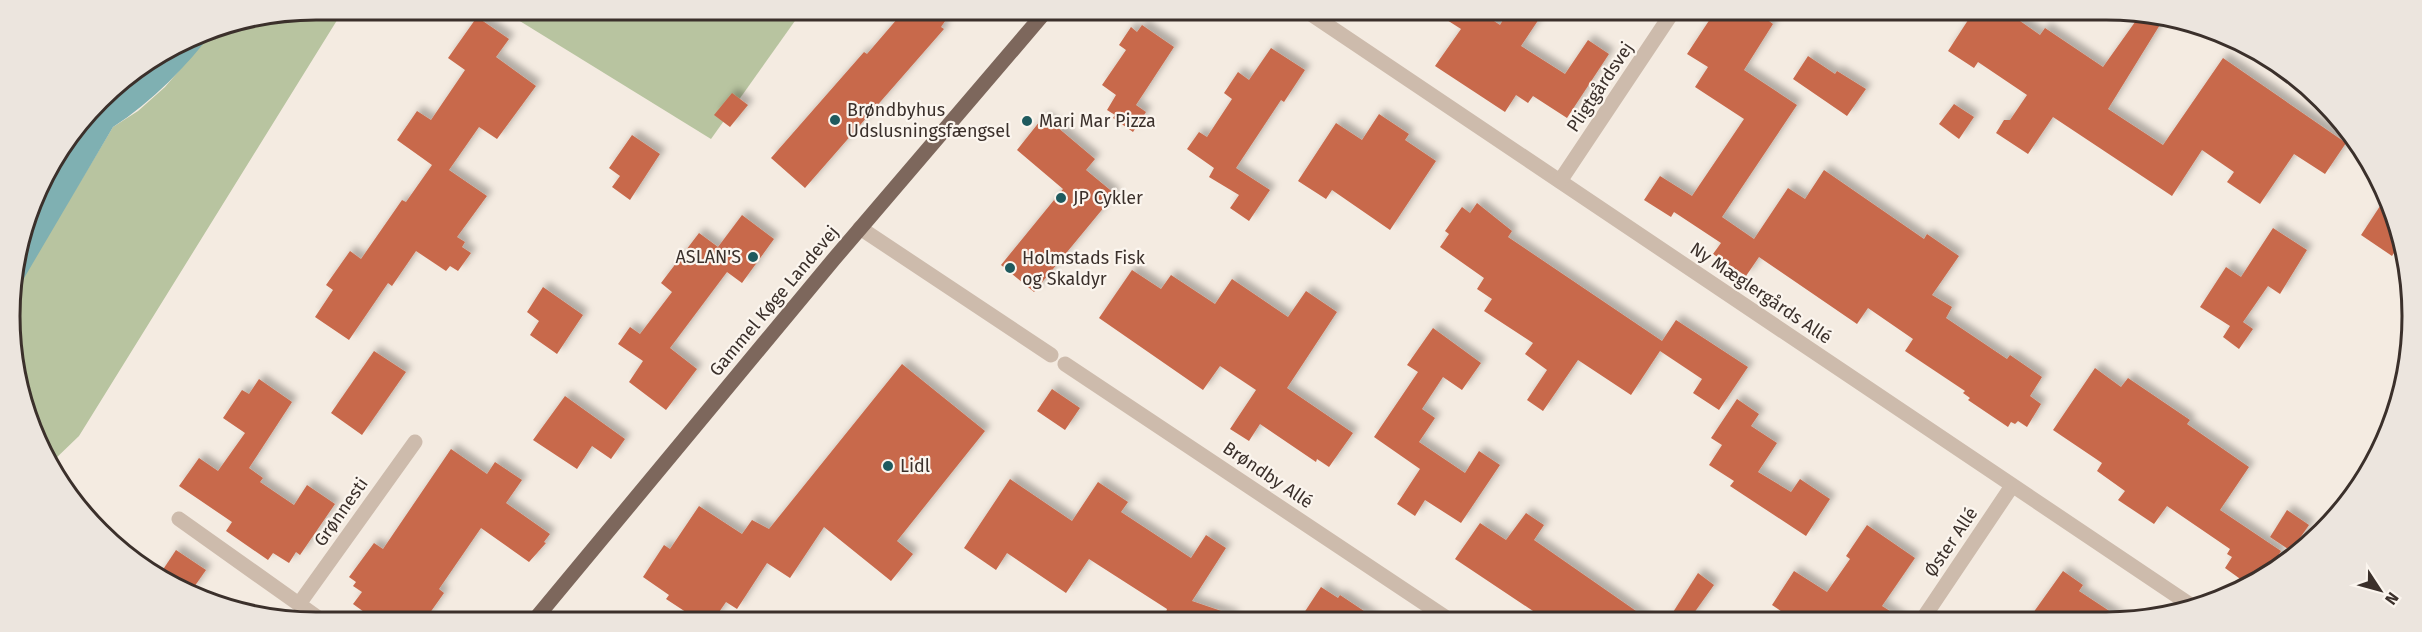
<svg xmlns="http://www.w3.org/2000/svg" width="2422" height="632" viewBox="0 0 2422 632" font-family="'Fira Sans',sans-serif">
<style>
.green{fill:#b8c4a0}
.water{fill:#7fb0b2}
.building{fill:#c8694b;filter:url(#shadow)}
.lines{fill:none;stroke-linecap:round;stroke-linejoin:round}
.minor{stroke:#cdbbac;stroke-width:15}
.major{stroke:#7d675c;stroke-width:15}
.poi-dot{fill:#1f5a5e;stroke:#fbf5ee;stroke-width:2}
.labels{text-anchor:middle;stroke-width:4.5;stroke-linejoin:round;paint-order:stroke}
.street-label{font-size:18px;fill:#3b302b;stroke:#fbf5ee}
.poi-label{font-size:18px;fill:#3b302b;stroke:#fbf5ee;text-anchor:start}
.rim{fill:none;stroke:#3b302b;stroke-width:3}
</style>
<defs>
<filter id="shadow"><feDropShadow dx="5.5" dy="-5.5" stdDeviation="3" flood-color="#0004"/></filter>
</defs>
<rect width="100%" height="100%" fill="#f4ebe1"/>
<g class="green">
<polygon points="316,9 344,9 79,436 52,462 20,396 10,302 32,262 113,127 138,111 165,87 215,29"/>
<polygon points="502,10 802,11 711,139"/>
</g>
<path class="water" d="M215,29C186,67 153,101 113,127L10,302V296L41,180L113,85L199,32Z"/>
<g class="building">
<polygon points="904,11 952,11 941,27 944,29 805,188 771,158 864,52 867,54"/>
<polygon points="1436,13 1482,13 1500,25 1507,13 1543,13 1521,46 1565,74 1588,40 1609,54 1567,118 1533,96 1528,103 1516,95 1505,112 1435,66 1461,29"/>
<polygon points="1714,13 1774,14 1769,21 1773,24 1744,70 1797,105 1722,217 1754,239 1788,188 1805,199 1824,170 1924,239 1927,234 1959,256 1932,295 1952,307 1946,318 2007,359 2010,355 2042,377 2030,396 2041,404 2027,427 2018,421 2015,424 2011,422 2008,427 1968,400 1970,398 1963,393 1965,391 1905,351 1913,339 1868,308 1857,324 1759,257 1746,276 1713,254 1721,243 1674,212 1671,217 1644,200 1660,176 1692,196 1744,119 1695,87 1708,67 1687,54"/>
<polygon points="1972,14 2010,14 2040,35 2045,28 2103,67 2140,15 2166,15 2108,109 2163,145 2223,58 2346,143 2325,174 2294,154 2260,204 2227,182 2234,172 2202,150 2172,196 2053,117 2028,154 1996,133 2004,120 2010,120 2027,95 1978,62 1974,68 1948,51"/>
<polygon points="477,17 509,39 496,57 536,86 497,139 479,127 449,170 487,196 457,237 465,242 462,247 471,253 458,271 450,266 446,271 416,251 392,286 388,283 349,340 315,317 333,290 326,285 350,251 361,259 402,200 406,202 432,165 397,140 417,111 431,120 465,70 448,58"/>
<polygon points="1142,25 1174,47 1136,105 1146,112 1133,132 1113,118 1115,115 1107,110 1116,95 1102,85 1126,50 1119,45 1131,27 1137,32"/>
<polygon points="1271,48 1305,70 1284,102 1281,100 1236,168 1270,190 1249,221 1230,208 1239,195 1209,177 1214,168 1187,149 1199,132 1207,137 1232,99 1224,93 1238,72 1249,80"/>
<polygon points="1808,56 1835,74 1837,71 1866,89 1847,116 1793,79"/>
<polygon points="732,93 748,105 730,127 714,115"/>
<polygon points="1954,104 1974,117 1959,139 1939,124"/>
<polygon points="1379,114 1409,134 1405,140 1436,161 1390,230 1332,190 1326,199 1298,181 1336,123 1362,140"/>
<polygon points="1044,116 1095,159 1086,170 1115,194 1034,292 1001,265 1063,189 1017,150"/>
<polygon points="632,135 660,154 630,200 612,187 620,176 609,168"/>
<polygon points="2384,200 2401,242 2392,256 2361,235"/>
<polygon points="1477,203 1512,231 1508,237 1662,341 1676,320 1748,367 1719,410 1693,393 1702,379 1660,351 1631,395 1578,360 1543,411 1527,400 1547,370 1525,354 1533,343 1484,311 1492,299 1477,289 1484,278 1440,247 1449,234 1445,231 1462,207 1470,213"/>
<polygon points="742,215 774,239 742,283 727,272 670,348 697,369 666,410 629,382 643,361 618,344 630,327 640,334 672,292 661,283 699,233 718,247"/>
<polygon points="2273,228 2307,250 2280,294 2268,286 2243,322 2253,329 2239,349 2223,337 2230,326 2200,307 2226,267 2241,277"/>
<polygon points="1132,270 1161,289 1171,275 1215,304 1232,279 1288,317 1306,291 1337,312 1287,388 1353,433 1329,467 1317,459 1316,462 1260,424 1249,441 1230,429 1256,390 1220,366 1203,390 1099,318"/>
<polygon points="543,287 583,315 557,354 530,335 539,321 527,312"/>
<polygon points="1433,328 1481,363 1462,390 1443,377 1422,409 1435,418 1419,442 1465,473 1479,451 1500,465 1461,523 1425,500 1415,516 1397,504 1420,469 1374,437 1418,372 1407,365"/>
<polygon points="374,351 406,372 362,435 331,413"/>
<polygon points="902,364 985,431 897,541 913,554 891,581 824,527 790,578 767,563 737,609 726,602 715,618 695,618 666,599 669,595 643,577 664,545 670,549 699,506 742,534 752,520 769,529"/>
<polygon points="2095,368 2121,387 2128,378 2190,420 2187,424 2249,467 2220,510 2281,551 2264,577 2250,586 2225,568 2232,557 2227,554 2230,549 2167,506 2154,524 2118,500 2125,491 2097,471 2102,463 2053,430"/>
<polygon points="259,379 292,402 249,468 263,478 260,482 294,505 307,485 335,504 300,555 296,552 289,563 273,553 268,560 226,531 232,522 179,486 199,458 218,471 245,433 223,418 242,390 249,394"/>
<polygon points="1052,389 1080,408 1065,430 1037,411"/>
<polygon points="565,396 625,439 611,459 592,446 577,469 533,440"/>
<polygon points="1737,399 1759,414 1751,426 1777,443 1758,472 1791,492 1800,479 1830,499 1806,536 1730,486 1734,481 1709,465 1722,445 1711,438"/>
<polygon points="451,449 487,474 495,462 522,480 506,503 550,534 544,542 546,543 529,562 481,528 439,589 444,593 427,617 371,617 353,604 362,592 353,586 356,582 349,577 374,543 383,549"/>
<polygon points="1010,479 1072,521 1098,482 1128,502 1121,512 1191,558 1206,535 1226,548 1192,601 1233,615 1233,619 1164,619 1167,609 1089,559 1066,593 1007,553 996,570 964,548"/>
<polygon points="2287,510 2309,525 2291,551 2270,537"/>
<polygon points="1526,513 1544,525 1534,540 1649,620 1545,619 1455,559 1480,523 1506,540"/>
<polygon points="1867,525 1915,558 1882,606 1904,620 1794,620 1772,605 1794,571 1827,592 1850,559 1846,556"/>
<polygon points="176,550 206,570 192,590 158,577"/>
<polygon points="2063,571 2083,585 2079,591 2123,620 2028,620"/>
<polygon points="1698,573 1714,585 1689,620 1668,620"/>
<polygon points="1321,587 1338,598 1340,595 1376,619 1300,619"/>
</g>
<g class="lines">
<g class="minor">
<polyline points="1308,12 2192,606"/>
<polyline points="1560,181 1672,13"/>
<polyline points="860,228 1051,355"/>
<polyline points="1065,364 1448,619"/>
<polyline points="179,519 317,617"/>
<polyline points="299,604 415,442"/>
<polyline points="1922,620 2012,486"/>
</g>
<polyline class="major" points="536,618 834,259 1046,11"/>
</g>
<g class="poi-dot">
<circle cx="835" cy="120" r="6"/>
<circle cx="1027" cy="121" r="6"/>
<circle cx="1061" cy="198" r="6"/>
<circle cx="753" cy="257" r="6"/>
<circle cx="1010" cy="268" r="6"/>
<circle cx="888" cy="466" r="6"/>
</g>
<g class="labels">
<g class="street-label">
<text transform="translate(1600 87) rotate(-56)" y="6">Pligtgårdsvej</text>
<text transform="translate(1761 293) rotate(34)" y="6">Ny Mæglergårds Allé</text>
<text transform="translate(774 301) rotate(-50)" y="6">Gammel Køge Landevej</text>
<text transform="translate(1268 475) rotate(34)" y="6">Brøndby Allé</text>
<text transform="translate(341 512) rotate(-55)" y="6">Grønnesti</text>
<text transform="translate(1951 542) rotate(-56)" y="6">Øster Allé</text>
</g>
<g class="poi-label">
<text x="847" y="116">Brøndbyhus<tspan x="847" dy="21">Udslusningsfængsel</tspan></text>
<text x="1039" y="127">Mari Mar Pizza</text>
<text x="1073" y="204">JP Cykler</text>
<text x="741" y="263" text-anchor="end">ASLAN'S</text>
<text x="1022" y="264">Holmstads Fisk<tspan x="1022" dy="21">og Skaldyr</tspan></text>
<text x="900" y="472">Lidl</text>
</g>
</g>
<path d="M0 0H2422V632H0ZM316 20H2106A296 296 0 0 1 2402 316V316A296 296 0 0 1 2106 612H316A296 296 0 0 1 20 316V316A296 296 0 0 1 316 20Z" fill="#ece5de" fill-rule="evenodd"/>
<path class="rim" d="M316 20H2106A296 296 0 0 1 2402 316V316A296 296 0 0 1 2106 612H316A296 296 0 0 1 20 316V316A296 296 0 0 1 316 20Z"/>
<g transform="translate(2380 590) rotate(126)" stroke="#fbf5ee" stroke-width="4.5" paint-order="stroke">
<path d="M0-4.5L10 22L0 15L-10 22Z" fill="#3b302b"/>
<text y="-9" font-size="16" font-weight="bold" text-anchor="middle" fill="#3b302b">N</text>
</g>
</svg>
